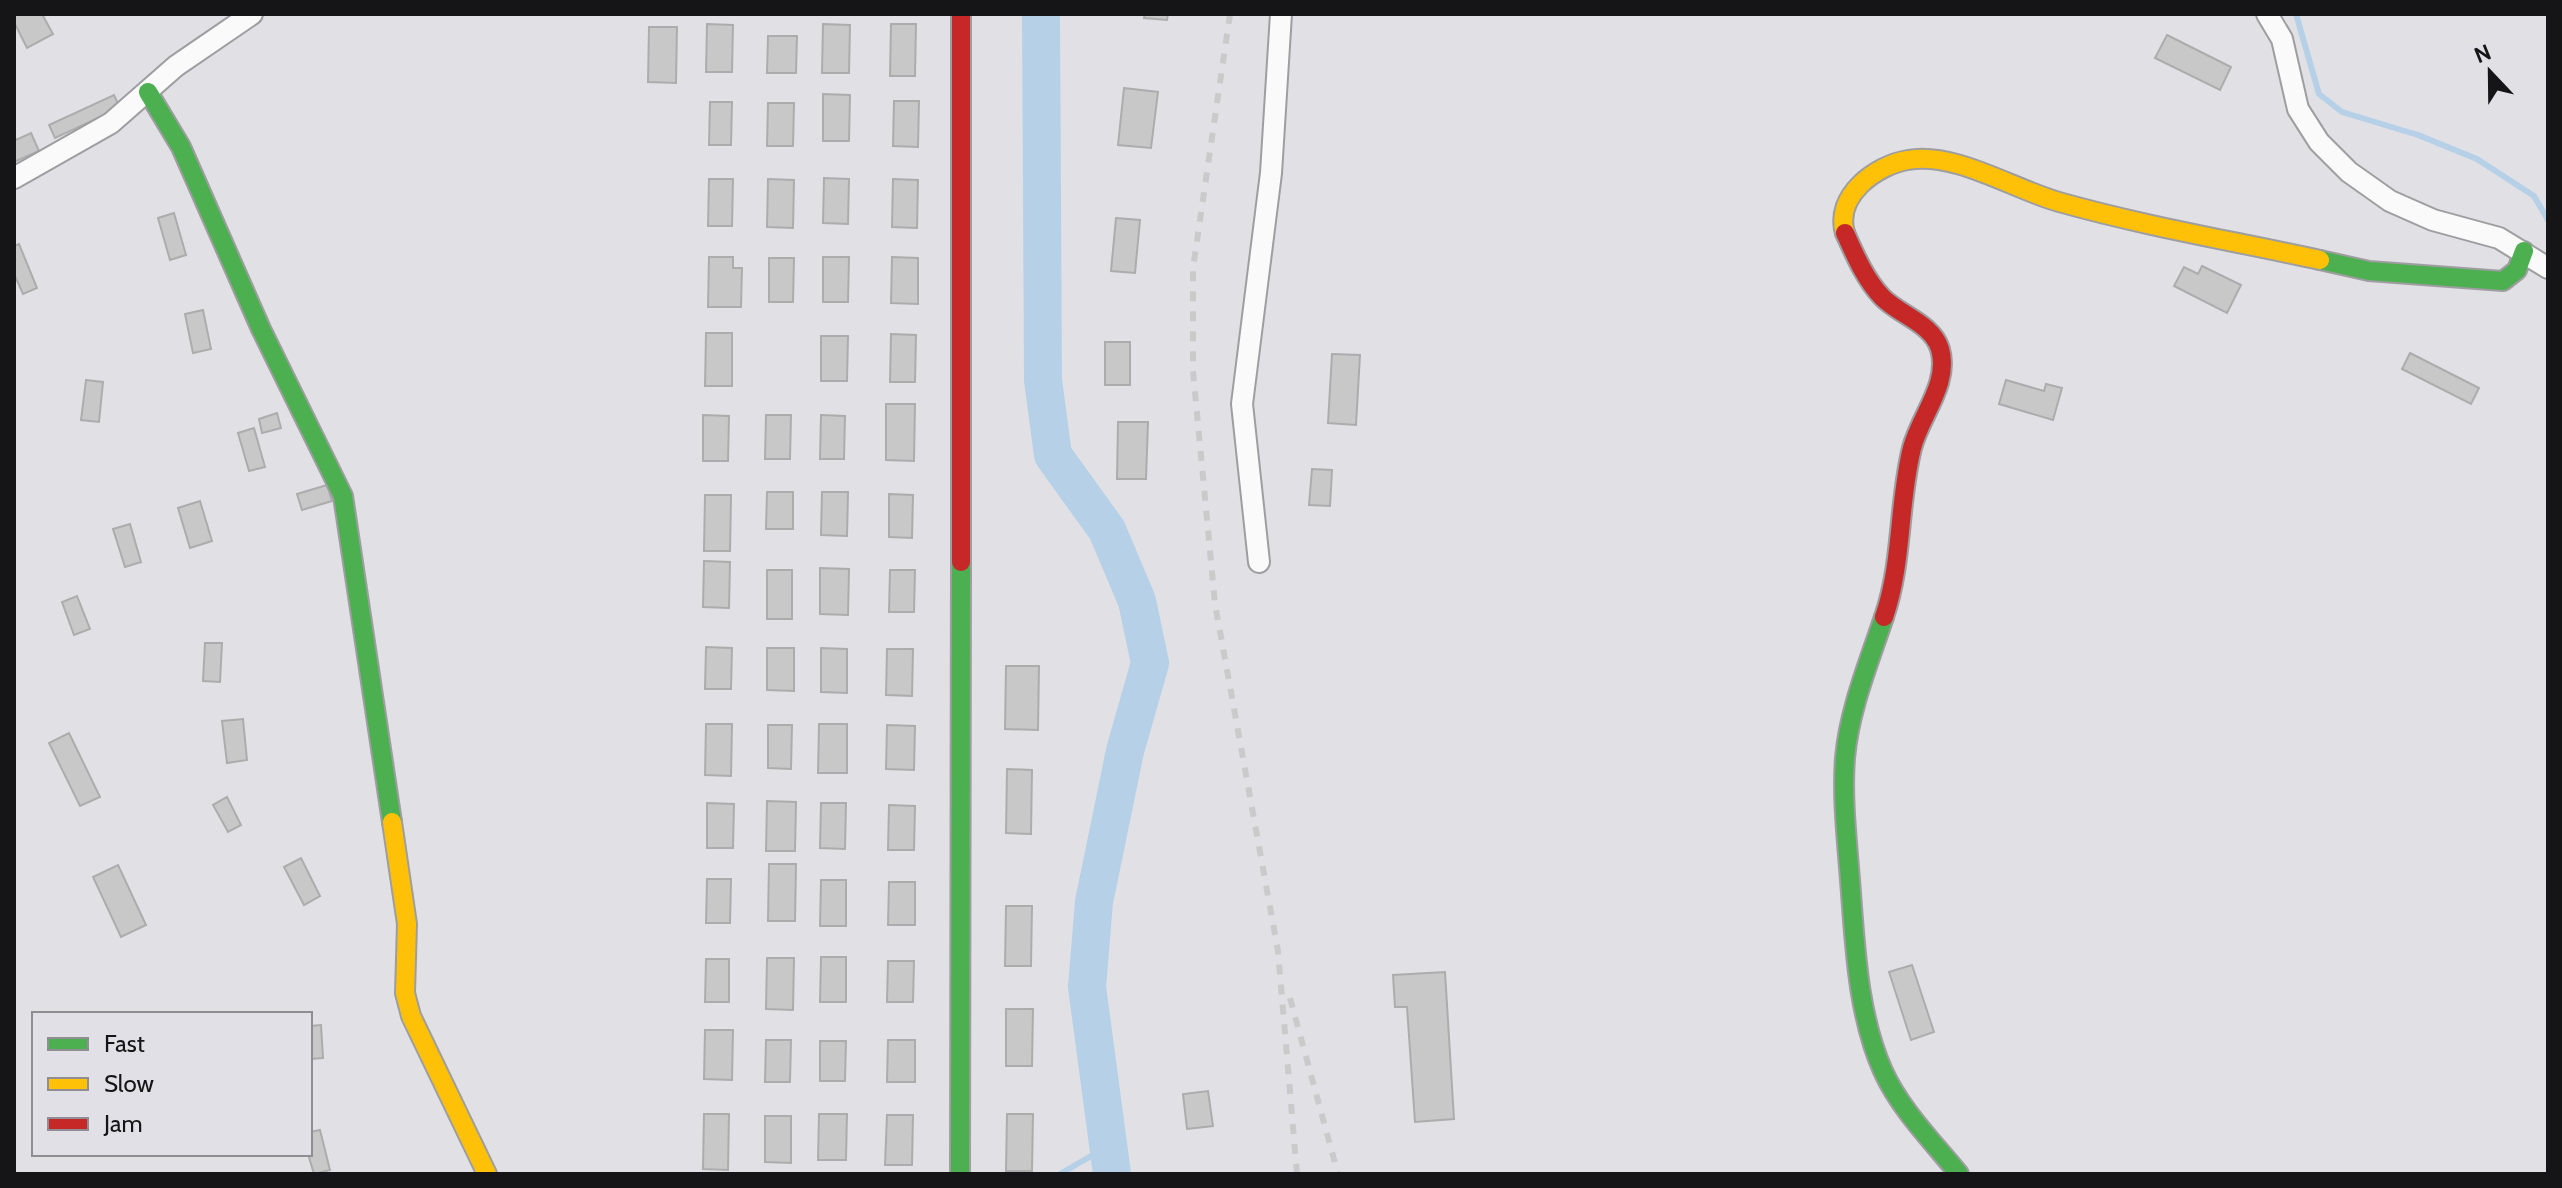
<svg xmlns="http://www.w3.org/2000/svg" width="2562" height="1188" viewBox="0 0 2562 1188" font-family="Cabin,sans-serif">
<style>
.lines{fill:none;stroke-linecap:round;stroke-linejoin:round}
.stream{stroke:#b6d0e8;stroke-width:6}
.river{stroke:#b6d0e8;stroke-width:38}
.building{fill:#c9c8c9;stroke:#adacad;stroke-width:2}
.street-casing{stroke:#9e9ea1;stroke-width:24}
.fast-casing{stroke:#9e9ea1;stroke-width:22}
.slow-casing{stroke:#9e9ea1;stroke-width:22}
.jam-casing{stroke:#9e9ea1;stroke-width:22}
.street{stroke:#fafafb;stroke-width:20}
.fast{stroke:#4caf50;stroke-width:18}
.slow{stroke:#ffc107;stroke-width:18}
.jam{stroke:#c62828;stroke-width:18}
.rail{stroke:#cacacb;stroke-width:6;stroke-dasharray:10 10;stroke-linecap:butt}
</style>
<rect width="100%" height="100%" fill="#e1e1e5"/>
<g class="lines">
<g class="stream">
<polyline points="2296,14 2319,94 2342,112 2418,135 2477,159 2534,196 2548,220"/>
<polyline points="1060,1174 1110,1145"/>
</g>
<polyline class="river" points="1041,14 1043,380 1053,455 1107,530 1137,601 1150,663 1125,751 1094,902 1087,987 1112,1174"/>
</g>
<g class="building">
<polygon points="14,14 42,14 53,34 27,48 14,22"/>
<polygon points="1145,14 1168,14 1167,20 1144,18"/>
<polygon points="707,24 733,25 732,72 706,72"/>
<polygon points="823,24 850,25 849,73 822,73"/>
<polygon points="891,24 916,24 915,76 890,76"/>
<polygon points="649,27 677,27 676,83 648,82"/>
<polygon points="2167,35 2231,67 2220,90 2155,58"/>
<polygon points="768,36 797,36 796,73 767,73"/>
<polygon points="1124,88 1158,92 1151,148 1118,145"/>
<polygon points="823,94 850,95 849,141 823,141"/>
<polygon points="114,95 120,108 55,138 49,125"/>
<polygon points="894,101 919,101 918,147 893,146"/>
<polygon points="710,102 732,102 731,145 709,145"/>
<polygon points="768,103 794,103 793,146 767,146"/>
<polygon points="31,133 39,151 14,162 14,135 16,140"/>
<polygon points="824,178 849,179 848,224 823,223"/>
<polygon points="709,179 733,179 732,226 708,226"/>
<polygon points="768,179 794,180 793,228 767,227"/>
<polygon points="893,179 918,180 917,228 892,227"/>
<polygon points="174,213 186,255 170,260 158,218"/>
<polygon points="1116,218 1140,220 1135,273 1111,271"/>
<polygon points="19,244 37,288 23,294 14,274 14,246"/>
<polygon points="709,257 733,257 733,268 742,268 741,307 708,307"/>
<polygon points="823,257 849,257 848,302 823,302"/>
<polygon points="892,257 918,258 918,304 891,303"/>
<polygon points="769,258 794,258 793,302 769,302"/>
<polygon points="2202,266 2241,285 2227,313 2174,286 2184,267 2198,274"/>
<polygon points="203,310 211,349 193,353 185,314"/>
<polygon points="706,333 732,333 732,386 705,386"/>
<polygon points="891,334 916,335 915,382 890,382"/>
<polygon points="821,336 848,336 847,381 821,381"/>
<rect x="1105" y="342" width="25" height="43"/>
<polygon points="2410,353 2479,388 2471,404 2402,369"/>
<polygon points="1332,354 1360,355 1356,425 1328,423"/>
<polygon points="86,380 103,382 99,422 81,420"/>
<polygon points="2006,380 2044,391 2046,384 2062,388 2053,420 1999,404"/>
<polygon points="886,404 915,404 914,461 886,460"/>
<polygon points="277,413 281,428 262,433 259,419"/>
<polygon points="703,415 729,416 728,461 703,461"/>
<polygon points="766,415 791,415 790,459 765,459"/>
<polygon points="821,415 845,416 844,459 820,459"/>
<polygon points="1118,422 1148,422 1146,479 1117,479"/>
<polygon points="254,428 265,467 249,471 238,433"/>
<polygon points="1312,469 1332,470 1330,506 1309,505"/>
<polygon points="327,485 332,501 302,510 297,494"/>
<polygon points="767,492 793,492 793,529 766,529"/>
<polygon points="822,492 848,492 847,536 821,535"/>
<polygon points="889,494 913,495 912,538 889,537"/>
<polygon points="705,495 731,495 730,551 704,551"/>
<polygon points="200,501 212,541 190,548 178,508"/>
<polygon points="130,524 141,562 125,567 113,529"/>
<polygon points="704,561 730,562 729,608 703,607"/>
<polygon points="820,568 849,569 848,615 820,614"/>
<rect x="767" y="570" width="25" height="49"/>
<polygon points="890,570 915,570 914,612 889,612"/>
<polygon points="77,596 90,629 74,635 62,602"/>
<polygon points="205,643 222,643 220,682 203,681"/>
<polygon points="706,647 732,648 731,689 705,689"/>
<polygon points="767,648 794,648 794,691 767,690"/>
<polygon points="821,648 847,649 847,693 821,692"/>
<polygon points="887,649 913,649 912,696 886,695"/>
<polygon points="1006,666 1039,666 1038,730 1005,729"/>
<polygon points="243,719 247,760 227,763 222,721"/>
<polygon points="706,724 732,724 731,776 705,775"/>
<polygon points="819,724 847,724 847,773 818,773"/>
<polygon points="768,725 792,725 791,769 768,768"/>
<polygon points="887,725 915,726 914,770 886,769"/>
<polygon points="69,733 100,797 80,806 49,743"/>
<polygon points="1007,769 1032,770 1031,834 1006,833"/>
<polygon points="227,797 241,825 228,832 213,805"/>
<polygon points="767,801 796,802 795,851 766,851"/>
<polygon points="707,803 734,804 733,848 707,848"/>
<polygon points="821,803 846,803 845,849 820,848"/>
<polygon points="889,805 915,806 914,850 888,850"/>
<polygon points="301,858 320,896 304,905 284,867"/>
<polygon points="769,864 796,864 795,921 768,921"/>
<polygon points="118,865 146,925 121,937 93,877"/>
<polygon points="707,879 731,879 730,923 706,923"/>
<polygon points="821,880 846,880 846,926 820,926"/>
<polygon points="889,882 915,882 915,925 888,925"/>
<polygon points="1006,906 1032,906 1031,966 1005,966"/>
<polygon points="821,957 846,957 846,1002 820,1002"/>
<polygon points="767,958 794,958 793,1010 766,1009"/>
<polygon points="706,959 729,959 729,1002 705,1002"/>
<polygon points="888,961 914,961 913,1002 887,1002"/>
<polygon points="1912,965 1934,1032 1911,1040 1889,972"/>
<polygon points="1445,972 1454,1119 1415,1122 1407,1007 1395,1007 1393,975"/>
<polygon points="1006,1009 1033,1009 1032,1066 1006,1066"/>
<polygon points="321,1025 323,1058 310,1059 310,1026"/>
<polygon points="705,1030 733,1030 732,1080 704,1079"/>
<polygon points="766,1040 791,1040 790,1082 765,1082"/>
<polygon points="888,1040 915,1040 915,1082 887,1082"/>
<polygon points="820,1041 846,1041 845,1081 820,1081"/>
<polygon points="1208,1091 1213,1126 1187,1129 1183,1094"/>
<polygon points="704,1114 729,1114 728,1170 703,1169"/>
<polygon points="819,1114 847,1114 846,1160 818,1160"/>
<polygon points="1007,1114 1033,1114 1032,1171 1006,1171"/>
<polygon points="887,1115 913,1115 912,1165 885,1165"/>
<polygon points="765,1116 791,1116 791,1163 765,1162"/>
<polygon points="320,1130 330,1170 314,1174 308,1154 310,1132"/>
</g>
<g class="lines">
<g class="street-casing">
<g id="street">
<polyline points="2267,14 2282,39 2298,109 2319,142 2349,172 2390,201 2433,220 2499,238 2548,268"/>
<polyline points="14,178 111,123 176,66 252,14"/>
<polyline points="1259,562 1242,404 1271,173 1281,14"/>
</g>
</g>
<g class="fast-casing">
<g id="fast">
<polyline points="148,92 181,147 261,329 343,496 392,822"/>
<polyline points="2320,260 2369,271 2503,281 2517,270 2524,251"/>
<path d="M1884,617C1869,662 1849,710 1845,758C1842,798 1847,840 1850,880C1855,943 1857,1013 1883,1071C1900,1109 1933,1142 1959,1174"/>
<polyline points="960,1174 961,562"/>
</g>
</g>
<g class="slow-casing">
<g id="slow">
<path d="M1845,233C1834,196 1876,165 1908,160C1954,151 2015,190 2059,202C2144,226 2233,241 2320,260"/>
<polyline points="392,822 407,924 405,993 411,1016 487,1174"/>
</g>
</g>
<g class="jam-casing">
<g id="jam">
<path d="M1845,233C1855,255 1865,279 1882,297C1899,315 1932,323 1940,349C1950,384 1920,416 1912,448C1898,504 1903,562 1884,617"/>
<polyline points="961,562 961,14"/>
</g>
</g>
<use href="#street" class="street"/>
<use href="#fast" class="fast"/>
<use href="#slow" class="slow"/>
<use href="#jam" class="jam"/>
<g class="rail">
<polyline points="1230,14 1193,268 1193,371 1215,604 1278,951 1297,1174"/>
<polyline points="1290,998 1338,1174"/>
</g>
</g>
<rect width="2562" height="1188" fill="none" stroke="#151517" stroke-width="32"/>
<rect x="32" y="1012" width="280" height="144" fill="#e0e0e6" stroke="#8f8f93" stroke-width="2"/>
<rect x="48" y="1038" width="40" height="12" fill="#4caf50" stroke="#8f8f93" stroke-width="2"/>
<text x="104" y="1052" font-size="24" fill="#151517">Fast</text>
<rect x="48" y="1078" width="40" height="12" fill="#ffc107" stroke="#8f8f93" stroke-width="2"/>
<text x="104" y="1092" font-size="24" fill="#151517">Slow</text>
<rect x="48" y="1118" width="40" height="12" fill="#c62828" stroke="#8f8f93" stroke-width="2"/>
<text x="104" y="1132" font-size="24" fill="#151517">Jam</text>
<g transform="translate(2490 72) rotate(338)" stroke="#e0e0e6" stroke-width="6" paint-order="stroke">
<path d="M0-6L14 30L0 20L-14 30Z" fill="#151517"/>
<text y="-12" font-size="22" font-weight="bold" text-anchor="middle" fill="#151517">N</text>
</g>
</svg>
